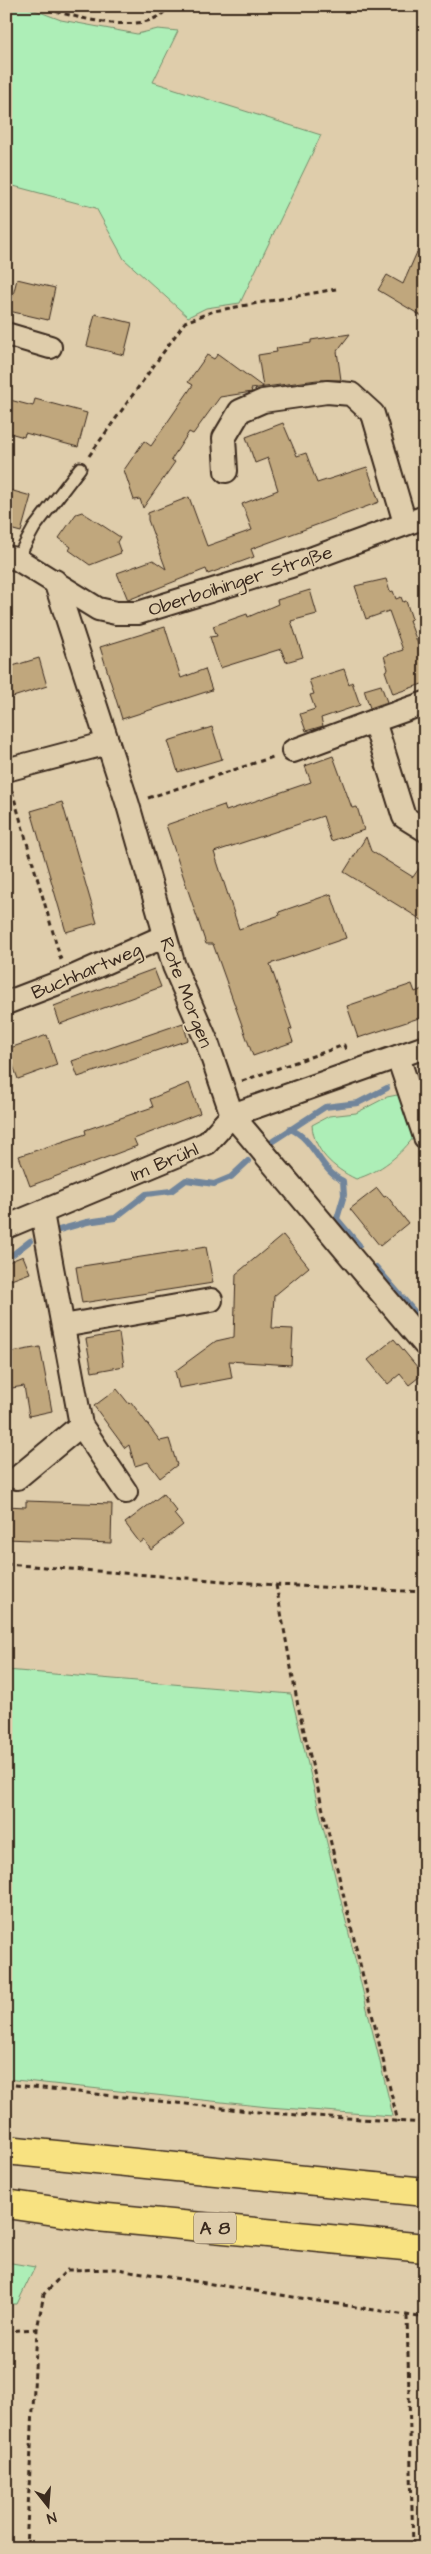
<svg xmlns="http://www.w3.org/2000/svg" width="431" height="2554" viewBox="0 0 431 2554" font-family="'Architects Daughter',sans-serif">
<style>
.green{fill:#adeeb7;stroke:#748c6a}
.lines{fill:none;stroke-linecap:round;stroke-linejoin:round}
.stream{stroke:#71859b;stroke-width:6}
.building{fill:#c0a77d;stroke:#3b2a1e}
.service-casing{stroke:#3b2a1e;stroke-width:15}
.minor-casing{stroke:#3b2a1e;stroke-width:26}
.motorway-casing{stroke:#3b2a1e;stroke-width:31}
.path{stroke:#3b2a1e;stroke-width:3;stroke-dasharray:5 4;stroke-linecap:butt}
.service{stroke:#dfcdab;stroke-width:11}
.minor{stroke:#dfcdab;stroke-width:22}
.motorway{stroke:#f8e281;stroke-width:28}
.labels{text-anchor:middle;stroke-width:4;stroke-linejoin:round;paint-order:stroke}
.shield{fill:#dfcdab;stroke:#6c5b48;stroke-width:1}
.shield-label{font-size:18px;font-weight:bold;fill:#3b2a1e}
.street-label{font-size:19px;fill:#3b2a1e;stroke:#dfcdab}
</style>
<rect width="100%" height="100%" fill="#dfcdab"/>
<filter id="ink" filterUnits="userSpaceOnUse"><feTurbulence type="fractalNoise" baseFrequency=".02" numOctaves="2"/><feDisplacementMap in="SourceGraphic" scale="10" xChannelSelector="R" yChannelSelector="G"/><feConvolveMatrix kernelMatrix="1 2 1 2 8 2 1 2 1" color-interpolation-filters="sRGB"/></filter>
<g filter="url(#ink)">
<g class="green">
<polygon points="6,6 24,6 61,20 137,34 158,29 178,31 153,82 321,135 240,303 206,308 188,317 124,259 96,208 6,184"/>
<path d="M402,1094L416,1134C401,1155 380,1172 356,1179C333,1168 314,1151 312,1125L329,1116L356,1113L387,1097Z"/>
<polygon points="6,1670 291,1694 393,2116 268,2107 6,2079"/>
<polygon points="6,2262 35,2267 17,2304 6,2304"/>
</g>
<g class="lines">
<g class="stream">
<polyline points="421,1074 425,1073"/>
<path d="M290,1129C315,1139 319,1170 343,1181L344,1195L337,1219L359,1245"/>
<polyline points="273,1141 325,1107 358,1103 387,1088"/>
<polyline points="59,1230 87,1222 115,1218 146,1194 171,1191 186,1180 214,1184 231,1177 248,1161"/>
<polyline points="6,1255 12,1255 30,1241"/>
<polyline points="376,1267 425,1324"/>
</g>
</g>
<g class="building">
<polygon points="425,234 425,318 378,290 387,275 403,284"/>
<polygon points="17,279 55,288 48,320 9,311"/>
<polygon points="95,314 132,323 124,355 87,346"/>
<polygon points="350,334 337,351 341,380 317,380 251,389 252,392 220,397 193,434 189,432 171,460 175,462 143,508 140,499 134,500 124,470 144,441 151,446 193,385 188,382 207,355 214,359 218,354 263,387 258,355 277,352 276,348 311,343 311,340"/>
<polygon points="6,399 33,406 35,399 87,413 78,447 25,433 24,437 6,432"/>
<polygon points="283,423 297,456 306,453 317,483 367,467 379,502 251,549 254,557 208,574 206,569 128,600 117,573 153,560 166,569 148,520 148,513 189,497 207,546 252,530 242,504 278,490 268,458 255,463 246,437"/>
<polygon points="6,489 31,496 21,532 6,528"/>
<polygon points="82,512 120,537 117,542 121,553 90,565 69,550 71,547 59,538 76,514"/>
<polygon points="386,579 390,592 393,591 396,599 401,597 403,602 406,601 412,619 409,620 425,663 425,683 393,694 385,671 388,669 384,656 403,650 389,611 366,619 355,586"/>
<polygon points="310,590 317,614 291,621 303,657 286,662 281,649 220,668 210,637 217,636 213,626 247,614 248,617 278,604 277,600"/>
<polygon points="165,627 181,678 205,669 212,690 122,719 100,647"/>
<polygon points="39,658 47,686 10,698 6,685 6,668"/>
<polygon points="344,669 349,684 352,682 360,705 321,718 323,726 306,731 300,714 315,709 310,695 314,694 309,680"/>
<polygon points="381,685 387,702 370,708 364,690"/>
<polygon points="212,727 222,759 178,772 168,741"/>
<polygon points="333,756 352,808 357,807 364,830 331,841 323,816 214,852 239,929 280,915 279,912 331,894 346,938 270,964 292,1029 289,1030 293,1042 253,1056 213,944 206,944 166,825 224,805 226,811 311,782 305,766"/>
<polygon points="62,802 97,923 66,932 31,811"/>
<polygon points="366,837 371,851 413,877 425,860 425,922 344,872"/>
<polygon points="154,969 161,987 60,1024 54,1006"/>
<polygon points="412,984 415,992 425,988 425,1016 358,1038 347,1006"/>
<polygon points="183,1023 188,1040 78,1077 72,1061"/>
<polygon points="47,1035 57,1065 18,1079 7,1049"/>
<polygon points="189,1083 200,1113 134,1139 137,1146 30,1186 19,1156 86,1134 85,1130 153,1107 150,1099"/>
<polygon points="377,1188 384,1197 387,1196 408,1223 380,1246 350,1209"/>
<polygon points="283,1235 309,1267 274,1296 272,1328 293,1329 291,1365 229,1361 232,1378 179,1388 175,1371 216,1341 234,1337 236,1274"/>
<polygon points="206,1247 213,1283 82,1303 76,1267"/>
<polygon points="23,1256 30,1273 11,1280 6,1263"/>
<polygon points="119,1333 124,1366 92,1372 86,1339"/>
<polygon points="394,1339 423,1374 409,1385 400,1374 388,1384 368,1360"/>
<polygon points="40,1347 52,1411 29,1416 24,1386 6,1389 6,1353"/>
<polygon points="117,1389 129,1404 131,1402 160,1441 169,1439 177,1465 160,1478 148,1462 135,1466 129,1445 125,1448 94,1406"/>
<polygon points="163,1494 177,1511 174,1514 183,1525 151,1550 144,1540 140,1543 125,1523"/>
<polygon points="26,1501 112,1504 111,1543 6,1539 6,1506 26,1507"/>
</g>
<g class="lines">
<g class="service-casing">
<polyline id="service" points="17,559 34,528 80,468"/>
</g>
<g class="minor-casing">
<g id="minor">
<polyline points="6,334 50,347"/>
<polyline points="226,471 224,438 240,411 263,401 327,392 351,394 373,414 405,523"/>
<polyline points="6,557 17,559 98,609 116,613 138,613 291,566 425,517"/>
<polyline points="55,581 128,805 174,966 207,1042 232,1115 425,1345"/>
<polyline points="425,703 374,721 404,817 425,830"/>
<polyline points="293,751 374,721"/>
<polyline points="6,770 108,743"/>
<polyline points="6,1003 66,980 165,936"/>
<polyline points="398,1057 425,1137"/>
<polyline points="6,1227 207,1143 232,1115 425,1047"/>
<polyline points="63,1326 211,1300"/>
<polyline points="81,1425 126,1492"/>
<polyline points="17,1478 81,1425 42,1213"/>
</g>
</g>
<g class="motorway-casing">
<g id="motorway">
<polyline points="6,2150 425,2192"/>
<polyline points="6,2204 97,2217 425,2248"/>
</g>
</g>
<g class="path">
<path d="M39,6C70,16 148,40 169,6"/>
<polyline points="89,456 185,322 214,311 336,289"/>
<polyline points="12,791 61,960"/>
<polyline points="148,798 273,757"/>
<polyline points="242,1081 344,1045 347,1053"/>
<polyline points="6,1564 276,1585 425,1592"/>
<polyline points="276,1585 298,1706 398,2122"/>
<polyline points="6,2084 267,2113 425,2123"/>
<polyline points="407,2316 413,2548"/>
<polyline points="6,2331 37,2329"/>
<polyline points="26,2548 37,2329 44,2294 67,2270 118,2269 425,2318"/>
</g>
<use href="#service" class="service"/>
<use href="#minor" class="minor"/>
<use href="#motorway" class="motorway"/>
</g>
</g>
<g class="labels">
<rect class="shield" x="194" y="2212.5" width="42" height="31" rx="4"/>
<g class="shield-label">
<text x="215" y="2234">A 8</text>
</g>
<g class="street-label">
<text transform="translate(240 580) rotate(-18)" y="7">Oberboihinger Straße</text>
<text transform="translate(86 970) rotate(-23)" y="7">Buchhartweg</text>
<text transform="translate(187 992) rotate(69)" y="7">Rote Morgen</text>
<text transform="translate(164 1161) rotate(-23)" y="7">Im Brühl</text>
</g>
</g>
<rect width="431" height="2554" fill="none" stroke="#dfcdab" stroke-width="25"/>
<rect x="12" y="12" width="406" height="2529" fill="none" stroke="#3b2a1e" stroke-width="2" filter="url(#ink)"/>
<g transform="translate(48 2506) rotate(163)" stroke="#dfcdab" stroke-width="4" paint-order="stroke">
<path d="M0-4L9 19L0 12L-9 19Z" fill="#3b2a1e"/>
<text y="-8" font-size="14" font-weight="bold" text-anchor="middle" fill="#3b2a1e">N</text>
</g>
</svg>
